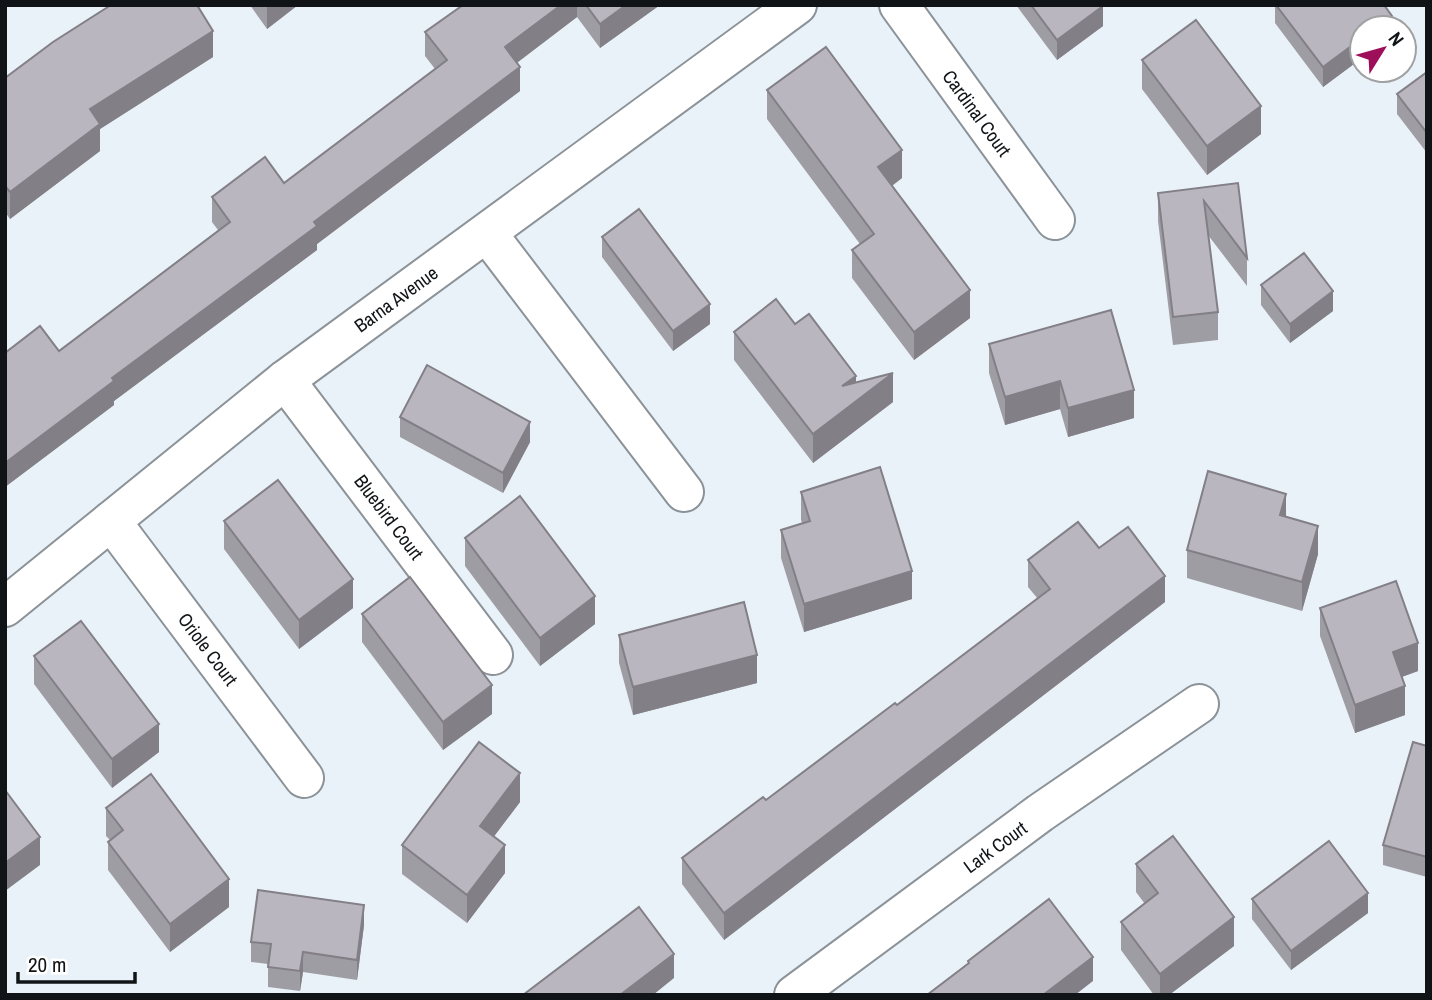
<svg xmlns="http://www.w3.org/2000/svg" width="1432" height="1000" viewBox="0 0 1432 1000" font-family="'Archivo Narrow',sans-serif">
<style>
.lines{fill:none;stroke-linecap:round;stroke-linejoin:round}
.minor-casing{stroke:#8b9298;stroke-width:42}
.minor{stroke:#fff;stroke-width:38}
.wall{fill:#9f9da4}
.shaded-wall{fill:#827f86}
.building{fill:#b9b6bf;stroke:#827f86;stroke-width:2}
.labels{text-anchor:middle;stroke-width:5;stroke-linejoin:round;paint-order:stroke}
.street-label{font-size:19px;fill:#111416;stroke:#fff}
</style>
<rect width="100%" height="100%" fill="#e9f2f8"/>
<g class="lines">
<g class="minor-casing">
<g id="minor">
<polyline points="899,5 1055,220"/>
<polyline points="487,233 684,492"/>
<polyline points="285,380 493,655"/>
<polyline points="111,521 304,778"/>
<polyline points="5,607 285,380 797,5"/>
<polyline points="794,995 1040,813 1199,704"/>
</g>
</g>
<use href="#minor" class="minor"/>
</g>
<g class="wall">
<polygon points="250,5 298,5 267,29"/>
<polygon points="463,5 660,5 600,48 577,17 516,63 520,91 317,244 317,250 114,401 114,405 5,487 5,353 59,351 218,230 212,222 212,197 284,183 435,69 425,56 425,32"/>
<polygon points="1016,5 1102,5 1103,26 1057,60"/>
<polygon points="1275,5 1384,5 1392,28 1362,28 1362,58 1323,87 1275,23"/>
<polygon points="213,57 100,129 100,151 10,219 5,212 5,78"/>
<polygon points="1142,60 1261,134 1207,175 1142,89"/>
<polygon points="1427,72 1427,153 1397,114 1397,94"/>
<polygon points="767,90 902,178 892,186 970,318 914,360 852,278 852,250 860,244 767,119"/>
<polygon points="1238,183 1247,258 1247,286 1208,235 1218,312 1218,340 1173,345 1158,221 1158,193"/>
<polygon points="602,237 710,324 673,351 602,257"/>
<polygon points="1261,285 1333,311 1290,343 1261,305"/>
<polygon points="795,324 856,383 893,402 813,463 734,360 734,332"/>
<polygon points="989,344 1134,418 1068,437 1060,409 1005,425 989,373"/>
<polygon points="400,417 530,442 503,493 400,437"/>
<polygon points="801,492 912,599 804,632 781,558 781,530 802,523 801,520"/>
<polygon points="1286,517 1318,554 1302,611 1187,578 1187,550"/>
<polygon points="224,521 353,608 299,649 224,549"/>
<polygon points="465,538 595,624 540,666 465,566"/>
<polygon points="1099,548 1165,602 724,940 682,884 682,858 766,800 897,705 1038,599 1028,587 1028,560"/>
<polygon points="1320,608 1418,671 1402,677 1405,715 1355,733 1320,636"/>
<polygon points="362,614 492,714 443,750 362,642"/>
<polygon points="619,635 757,683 633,715 619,663"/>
<polygon points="34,656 159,752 112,788 34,684"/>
<polygon points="1427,746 1427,877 1383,865 1383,845"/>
<polygon points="520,802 494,836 505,873 467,923 402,874 402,845"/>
<polygon points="106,808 229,907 170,952 108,870 108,842 110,840 106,836"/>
<polygon points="1136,864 1234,946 1169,995 1154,995 1121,950 1121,922 1145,904 1136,892"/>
<polygon points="1252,899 1368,913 1291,970 1252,919"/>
<polygon points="364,925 357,980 303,972 300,991 268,987 268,964 251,962 251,942"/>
</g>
<g class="shaded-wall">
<polygon points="267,5 298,5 267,29"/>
<polygon points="561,5 577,5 577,17 505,72 505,47"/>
<polygon points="626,5 660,5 600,48 600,24"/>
<polygon points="1103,6 1103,26 1057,60 1057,40"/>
<polygon points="1392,16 1392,28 1375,28"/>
<polygon points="213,31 213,57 100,129 100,151 10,219 10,192 90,109"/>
<polygon points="1362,38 1362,58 1323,87 1323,67"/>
<polygon points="520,67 520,91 317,244 317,250 114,401 114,405 5,487 5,463 112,378 314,222"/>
<polygon points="1261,106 1261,134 1207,175 1207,146"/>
<polygon points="902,150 902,178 878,196 878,167"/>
<polygon points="970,290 970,318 914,360 914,332"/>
<polygon points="1333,291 1333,311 1290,343 1290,324"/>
<polygon points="710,304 710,324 673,351 673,331"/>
<polygon points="893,373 893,402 813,463 813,434 842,386 856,376 856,402"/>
<polygon points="1060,381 1060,409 1005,425 1005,397"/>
<polygon points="1134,390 1134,418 1068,437 1068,408"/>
<polygon points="530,422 530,442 503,493 503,473"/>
<polygon points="1286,494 1286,522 1280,515"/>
<polygon points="1318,526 1318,554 1302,611 1302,582"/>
<polygon points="912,571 912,599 804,632 804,604"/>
<polygon points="1165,576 1165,602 724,940 724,913"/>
<polygon points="353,579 353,608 299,649 299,620"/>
<polygon points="595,596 595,624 540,666 540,638"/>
<polygon points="1418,643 1418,671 1393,680 1393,652"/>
<polygon points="757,655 757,683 633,715 633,687"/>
<polygon points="492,685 492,714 443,750 443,722"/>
<polygon points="1405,686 1405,715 1355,733 1355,705"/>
<polygon points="159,724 159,752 112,788 112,759"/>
<polygon points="520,773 520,802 480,855 480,826"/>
<polygon points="40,837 40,865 5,891 5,863"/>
<polygon points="505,845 505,873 467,923 467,895"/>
<polygon points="229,879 229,907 170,952 170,924"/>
<polygon points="1368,893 1368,913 1291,970 1291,951"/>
<polygon points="364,905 364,925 357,980 357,960"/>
<polygon points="1234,917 1234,946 1169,995 1160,995 1160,974"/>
<polygon points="303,952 303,972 300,991 300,971"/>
<polygon points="674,954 674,978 653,995 620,995"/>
<polygon points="1093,957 1093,981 1075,995 1043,995"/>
</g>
<g class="building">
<polygon points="111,5 197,5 213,31 90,109 100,124 10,192 5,186 5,78 53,42"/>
<polygon points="463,5 561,5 505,47 520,67 314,222 317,226 112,378 114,381 5,463 5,353 40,326 59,351 230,222 212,197 265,157 284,183 447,60 425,32"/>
<polygon points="586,5 626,5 600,24"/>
<polygon points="1031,5 1102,5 1103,6 1057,40"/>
<polygon points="1276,5 1384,5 1392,16 1375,28 1362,28 1362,38 1323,67"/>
<polygon points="1196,20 1261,106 1207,146 1142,60"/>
<polygon points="826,47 902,150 878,167 970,290 914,332 852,250 874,234 767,90"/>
<polygon points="1427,72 1427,133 1397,94"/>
<polygon points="1238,183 1247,258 1204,201 1218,312 1173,317 1158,193"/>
<polygon points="639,209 710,304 673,331 602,237"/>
<polygon points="1304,253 1333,291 1290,324 1261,285"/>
<polygon points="776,299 795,324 809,314 856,376 842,386 893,373 813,434 734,332"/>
<polygon points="1111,310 1134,390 1068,408 1060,381 1005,397 989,344"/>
<polygon points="427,365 530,422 503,473 400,417"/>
<polygon points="880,467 912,571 804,604 781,530 810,521 801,492"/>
<polygon points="1208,471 1286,494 1280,515 1318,526 1302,582 1187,550"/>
<polygon points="278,480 353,579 299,620 224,521"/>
<polygon points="520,496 595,596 540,638 465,538"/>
<polygon points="1078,522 1099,548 1128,527 1165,576 724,913 682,858 763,797 766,800 895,703 897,705 1050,589 1028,560"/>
<polygon points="410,577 492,685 443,722 362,614"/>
<polygon points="1396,581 1418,643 1393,652 1405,686 1355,705 1320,608"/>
<polygon points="744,602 757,655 633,687 619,635"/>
<polygon points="81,621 159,724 112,759 34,656"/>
<polygon points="479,742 520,773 480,826 505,845 467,895 402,845"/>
<polygon points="1413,742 1427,746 1427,857 1383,845"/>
<polygon points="151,774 229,879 170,924 108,842 123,830 106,808"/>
<polygon points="5,790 40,837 5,863"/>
<polygon points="1173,836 1234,917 1160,974 1121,922 1158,893 1136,864"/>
<polygon points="1329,841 1368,893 1291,951 1252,899"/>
<polygon points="258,890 364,905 357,960 303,952 300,971 268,967 271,944 251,942"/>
<polygon points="1049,899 1093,957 1043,995 927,995 969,963 968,961"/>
<polygon points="639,907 674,954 620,995 523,995"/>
</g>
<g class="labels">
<g class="street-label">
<text transform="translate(977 113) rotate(54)" y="7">Cardinal Court</text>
<text transform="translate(396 299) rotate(-36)" y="7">Barna Avenue</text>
<text transform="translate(389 517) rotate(53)" y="7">Bluebird Court</text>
<text transform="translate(208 649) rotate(53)" y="7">Oriole Court</text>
<text transform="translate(995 847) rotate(-36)" y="7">Lark Court</text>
</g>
</g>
<rect width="1432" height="1000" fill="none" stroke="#111416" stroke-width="14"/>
<g transform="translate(1383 49) rotate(53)"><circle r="33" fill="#ffffff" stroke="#a0a1a2" stroke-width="2"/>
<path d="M0-5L12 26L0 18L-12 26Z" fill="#9e0f5a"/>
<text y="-10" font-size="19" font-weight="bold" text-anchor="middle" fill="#111416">N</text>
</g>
<path d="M18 972v10h117v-10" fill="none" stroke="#111416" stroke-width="3.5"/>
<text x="28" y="972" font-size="21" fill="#111416" stroke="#ffffff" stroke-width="5" paint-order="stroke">20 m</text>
</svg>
